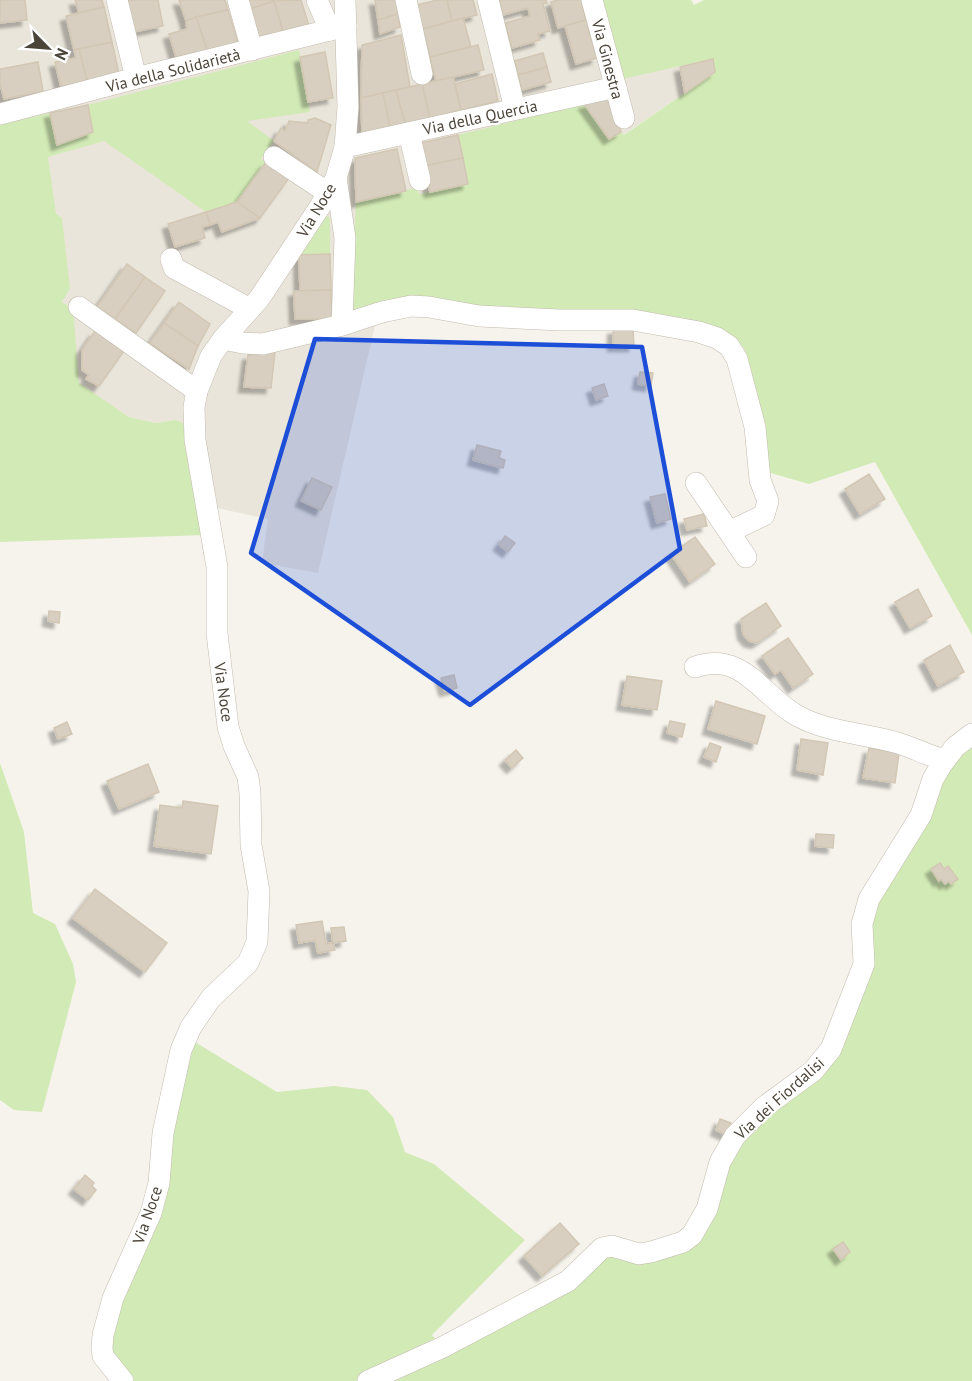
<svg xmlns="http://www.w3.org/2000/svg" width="972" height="1381" viewBox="0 0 972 1381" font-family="'PT Sans',sans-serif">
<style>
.residential{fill:#eae5da}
.green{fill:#d2eab5}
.building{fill:#d8cfc1;stroke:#d3c7b4;stroke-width:1.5;filter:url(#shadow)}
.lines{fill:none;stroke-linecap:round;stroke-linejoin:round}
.street-casing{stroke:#c2bbae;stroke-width:22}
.street{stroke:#fff;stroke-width:21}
.marked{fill:#1d4ed8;fill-opacity:0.2;stroke:#1d4ed8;stroke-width:4.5;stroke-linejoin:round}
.labels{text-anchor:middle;stroke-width:4.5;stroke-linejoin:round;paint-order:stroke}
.street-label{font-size:16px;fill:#4b4439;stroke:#fff}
</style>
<defs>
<filter id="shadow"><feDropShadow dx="-5.5" dy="5.5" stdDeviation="1.5" flood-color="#0004"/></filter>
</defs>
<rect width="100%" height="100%" fill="#f6f3ec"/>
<polygon class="residential" points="0,0 602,0 713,59 715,72 623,135 609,139 458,135 468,184 418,195 416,189 406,191 318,573 262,563 268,519 217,508 175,420 156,423 129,417 78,383 0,384"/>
<g class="green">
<polygon points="602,0 691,0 694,5 704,0 972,0 972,635 875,462 809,484 767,472 750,371 744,348 733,337 705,325 350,315 356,202 416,188 419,194 468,184 458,135 584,104 609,139 621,132 624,135 715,72 712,59 622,79"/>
<polygon points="299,50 310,112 247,121 274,141 261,159 266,162 237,202 206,212 104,141 48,157 56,214 62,218 70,288 62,302 73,309 79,383 129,417 156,423 175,420 183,423 205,535 0,542 0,125 50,113 58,145 93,132 88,105"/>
<polygon points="325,216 330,217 330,254 299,255"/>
<polygon points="972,743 972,1381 381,1381 605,1256 700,1238 714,1217 727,1163 742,1138 817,1076 868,923 938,785 953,763"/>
<polygon points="0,763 24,832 33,913 55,924 73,964 76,982 42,1112 14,1110 0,1100"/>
<polygon points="195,1042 277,1092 334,1086 367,1090 393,1117 405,1152 434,1164 525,1240 432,1335 438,1342 356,1381 131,1381 108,1344"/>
</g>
<g class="building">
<polygon points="0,0 25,0 27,20 0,23"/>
<polygon points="75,0 102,0 104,7 79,13"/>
<polygon points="133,0 158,0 163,26 133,32 127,1"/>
<polygon points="179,0 225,0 228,10 196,17 186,21"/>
<polygon points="247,0 274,0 274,1 250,9"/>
<polygon points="301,0 309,26 283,32 274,1"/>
<polygon points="375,0 396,0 398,14 378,20"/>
<polygon points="437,0 447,0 452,21 423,29 417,5"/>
<polygon points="447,0 473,0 477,15 452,21"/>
<polygon points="499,0 546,0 547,3 543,4 550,31 538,34 540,40 512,48 505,23 530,16 528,8 503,15"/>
<polygon points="557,0 581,0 586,20 558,28 551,2"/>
<polygon points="274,1 283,32 258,37 250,9"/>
<polygon points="104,7 112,42 74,50 66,16"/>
<polygon points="228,10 238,43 207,50 196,17"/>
<polygon points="398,14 400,27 380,34 378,20"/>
<polygon points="196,17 207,50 176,57 169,34 187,29 186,21"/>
<polygon points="463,18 471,47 430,57 423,29"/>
<polygon points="586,20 597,58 576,64 565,26"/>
<polygon points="401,35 410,87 361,98 362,45"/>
<polygon points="112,42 119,74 87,81 79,49"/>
<polygon points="478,45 484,70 436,81 430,57"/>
<polygon points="79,49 87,81 61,87 55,62 76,58 74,50"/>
<polygon points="325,52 333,98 308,102 300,57"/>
<polygon points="543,53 547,67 518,75 514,61"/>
<polygon points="713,59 715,72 685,93 680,67"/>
<polygon points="38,62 43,91 4,99 0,83 0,69"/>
<polygon points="547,67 551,82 522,90 518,75"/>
<polygon points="492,74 498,101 461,110 455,84"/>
<polygon points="453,77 461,110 430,118 422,84"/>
<polygon points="422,84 430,118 405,124 396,90"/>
<polygon points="396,90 405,124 390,127 383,93"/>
<polygon points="383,93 390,127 362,134 361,98"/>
<polygon points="609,98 621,132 609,139 584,104"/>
<polygon points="88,105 93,132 57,145 50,113"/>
<polygon points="315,118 331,125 317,172 274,141 281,128 285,131 289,121 308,123 308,120"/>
<polygon points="458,135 463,158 421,167 416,144"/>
<polygon points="397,149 406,191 356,202 355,158"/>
<polygon points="463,158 468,184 430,192 424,166"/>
<polygon points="266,162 289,178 260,218 237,202"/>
<polygon points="237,202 260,218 222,232 218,222 210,225 206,212"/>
<polygon points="206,212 210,225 202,227 205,238 175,247 168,224"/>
<polygon points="330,254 331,290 300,291 299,255"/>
<polygon points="127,264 145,277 115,319 97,307"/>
<polygon points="145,277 165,291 136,333 115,319"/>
<polygon points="331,290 332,319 295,319 294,291"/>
<polygon points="179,302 210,324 198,346 164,323"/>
<polygon points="164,323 198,346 189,369 150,343"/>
<polygon points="633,328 634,346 613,346 613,329"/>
<polygon points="95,331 124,351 99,386 86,379 89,375 82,370 82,350"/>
<polygon points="275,352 271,388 244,387 248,355"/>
<polygon points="640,372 653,373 651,386 638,384"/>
<polygon points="604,384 608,396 596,400 592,388"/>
<polygon points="477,445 501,451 499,458 505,460 503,468 473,460"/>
<polygon points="869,474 885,499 860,514 845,489"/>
<polygon points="312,478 332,487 321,510 301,501"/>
<polygon points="665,494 671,519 657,523 650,497"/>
<polygon points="704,514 707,526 687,530 684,519"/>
<polygon points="505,536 515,543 508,552 499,545"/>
<polygon points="695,537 715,564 690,582 671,554"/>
<polygon points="918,589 932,616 910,628 895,602"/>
<polygon points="766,603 781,626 757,643 749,641 743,634 741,619"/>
<polygon points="49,611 60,612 59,623 48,621"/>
<polygon points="788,638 813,674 793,688 781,670 775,674 762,656"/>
<polygon points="950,645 964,672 938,686 924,660"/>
<polygon points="454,675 457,688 445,691 441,678"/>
<polygon points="627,676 662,681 657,710 622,705"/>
<polygon points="716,701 765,716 757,744 708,729"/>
<polygon points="670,721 685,724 682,737 667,733"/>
<polygon points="67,722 72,734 58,739 54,728"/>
<polygon points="801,739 828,743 823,775 797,770"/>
<polygon points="710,743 721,747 716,762 704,757"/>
<polygon points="869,748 899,753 895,783 863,778"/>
<polygon points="516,750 523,758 512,768 505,760"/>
<polygon points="148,764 159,792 119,809 107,781"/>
<polygon points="183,801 218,806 211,854 154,846 160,805 182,808"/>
<polygon points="816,834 834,835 833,848 815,846"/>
<polygon points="940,863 944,869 948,866 958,879 951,884 949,881 945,884 941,879 939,881 931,869"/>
<polygon points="95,889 167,943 145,972 73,918"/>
<polygon points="322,921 326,944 333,943 335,950 318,953 315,940 299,943 296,925"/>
<polygon points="344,927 346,941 333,943 331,928"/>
<polygon points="720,1119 731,1123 727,1135 716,1130"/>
<polygon points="85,1175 94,1183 92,1186 96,1190 88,1200 74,1189"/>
<polygon points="560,1223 579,1244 542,1276 524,1256"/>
<polygon points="843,1242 850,1252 841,1260 833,1249"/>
</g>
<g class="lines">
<g class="street-casing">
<g id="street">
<polyline points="117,0 136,78"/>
<polyline points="238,0 252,50"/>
<polyline points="317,0 330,30"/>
<polyline points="406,0 422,74"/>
<polyline points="488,0 515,109"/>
<polyline points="592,0 624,118"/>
<polyline points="0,114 136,78 346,26"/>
<polyline points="409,133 420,180"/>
<polyline points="345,147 616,87"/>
<polyline points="274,157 328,193"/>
<polyline points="336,178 345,238 342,325"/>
<polyline points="171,259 174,268 250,309"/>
<polyline points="79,307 197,391"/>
<polyline points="223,339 243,343 263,344 342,325 382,312 411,306 429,307 479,316 559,320 633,320 699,332 717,338 729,346 737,359 755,427 760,480 768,501 764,515 729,532"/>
<polyline points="696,483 746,557"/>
<path d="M695,667C743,651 760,694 796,715C828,733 864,733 898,743C914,748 929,756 945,760"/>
<polyline points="123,1381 103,1356 102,1348 103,1335 113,1298 151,1213 159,1183 163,1133 181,1050 191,1027 211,998 248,963 257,942 259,891 251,845 250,793 248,777 234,746 228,727 217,633 217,567 195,440 194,407 197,391 211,356 223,339 259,299 321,205 336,178 345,147 348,107 345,0"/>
<polyline points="368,1381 443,1347 568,1281 602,1248 612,1246 639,1254 651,1252 683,1242 692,1235 707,1209 720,1162 735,1136 764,1107 813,1071 831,1049 864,964 862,924 869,899 921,815 933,779 942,764 955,747 972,734"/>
</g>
</g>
<use href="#street" class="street"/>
</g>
<path class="marked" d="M315,339L642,347L680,549L470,705L251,553Z"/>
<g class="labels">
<g class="street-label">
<text transform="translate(608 59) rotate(75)" y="6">Via Ginestra</text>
<text transform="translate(173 70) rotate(-14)" y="6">Via della Solidarietà</text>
<text transform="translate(480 117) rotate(-12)" y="6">Via della Quercia</text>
<text transform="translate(316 210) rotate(-59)" y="6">Via Noce</text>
<text transform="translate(224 692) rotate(82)" y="6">Via Noce</text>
<text transform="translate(779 1098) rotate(-42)" y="6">Via dei Fiordalisi</text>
<text transform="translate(147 1215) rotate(-71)" y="6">Via Noce</text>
</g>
</g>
<g transform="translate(48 48) rotate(115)" stroke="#ffffff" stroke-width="4.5" paint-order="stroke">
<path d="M0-4.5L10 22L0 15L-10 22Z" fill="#4b4439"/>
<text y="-9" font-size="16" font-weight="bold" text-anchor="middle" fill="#4b4439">N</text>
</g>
</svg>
